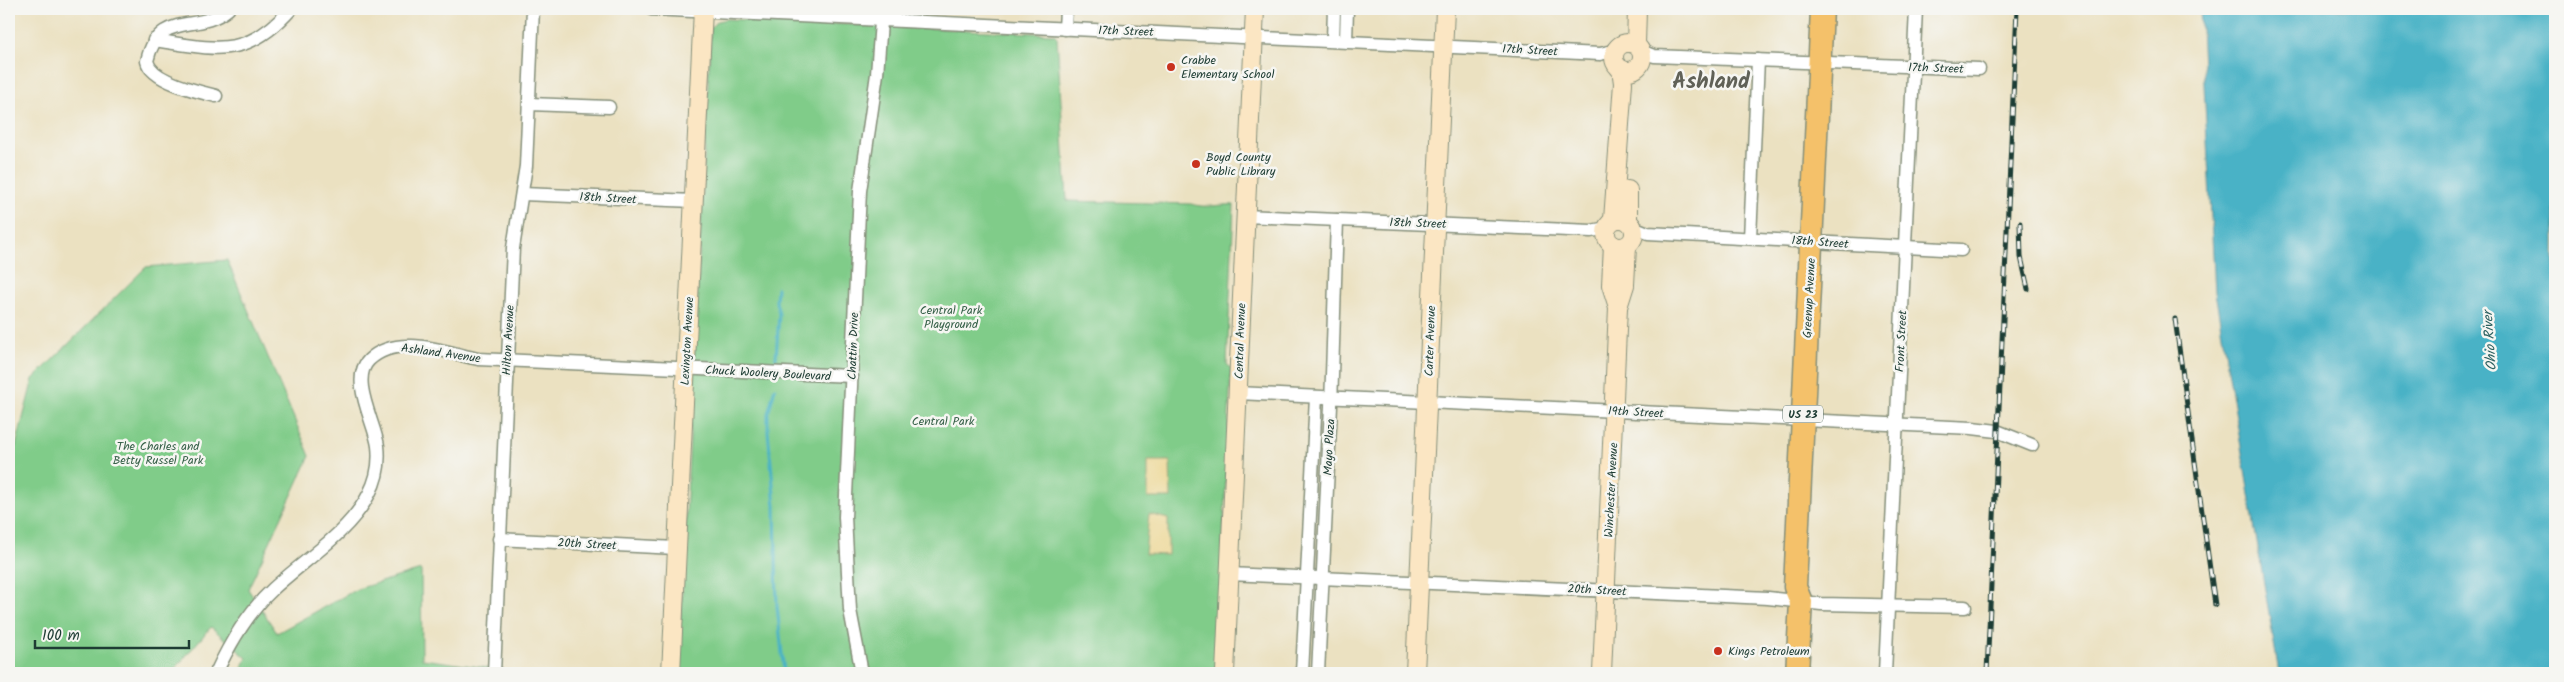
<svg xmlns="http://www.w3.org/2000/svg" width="2564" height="682" viewBox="0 0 2564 682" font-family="Kalam,sans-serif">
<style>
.green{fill:#80cc89;stroke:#50845e}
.sand{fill:#eeda9e;stroke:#868c69}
.water{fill:#48b2c6;stroke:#34787d}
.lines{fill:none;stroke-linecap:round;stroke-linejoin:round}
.stream{stroke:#48b2c6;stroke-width:3}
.street-casing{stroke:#858f7a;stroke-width:15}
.secondary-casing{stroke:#858f7a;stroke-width:20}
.highway-casing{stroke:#858f7a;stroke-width:25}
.street{stroke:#fff;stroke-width:12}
.secondary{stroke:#fbe6c3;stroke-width:18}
.highway{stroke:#f4c16a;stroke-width:22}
.rail-casing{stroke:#1f3d34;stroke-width:5}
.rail{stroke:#f6f6f2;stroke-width:3;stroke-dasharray:9;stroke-linecap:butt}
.poi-dot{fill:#c8321e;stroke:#f6f6f2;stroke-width:2}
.labels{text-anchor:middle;stroke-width:5;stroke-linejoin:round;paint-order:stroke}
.shield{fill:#f6f6f2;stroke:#60746d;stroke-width:1}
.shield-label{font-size:11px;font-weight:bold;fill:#1f3d34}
.street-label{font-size:12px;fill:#1f3d34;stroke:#f6f6f2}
.poi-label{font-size:12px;fill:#1f3d34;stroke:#f6f6f2;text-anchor:start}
.park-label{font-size:12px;fill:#376149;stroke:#f6f6f2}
.water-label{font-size:14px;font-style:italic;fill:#2b6060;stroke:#f6f6f2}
.town-label{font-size:22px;font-weight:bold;fill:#606157;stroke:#f6f6f2}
</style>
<rect width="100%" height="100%" fill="#f6f6f2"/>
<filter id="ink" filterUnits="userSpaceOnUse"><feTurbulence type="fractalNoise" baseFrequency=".02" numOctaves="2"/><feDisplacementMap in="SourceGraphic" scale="10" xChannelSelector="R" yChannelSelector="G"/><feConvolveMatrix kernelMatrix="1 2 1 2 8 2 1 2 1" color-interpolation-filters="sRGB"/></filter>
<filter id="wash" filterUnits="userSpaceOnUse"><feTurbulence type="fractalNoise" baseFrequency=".0096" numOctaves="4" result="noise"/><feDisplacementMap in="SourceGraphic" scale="20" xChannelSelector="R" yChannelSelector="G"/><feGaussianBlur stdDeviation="1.12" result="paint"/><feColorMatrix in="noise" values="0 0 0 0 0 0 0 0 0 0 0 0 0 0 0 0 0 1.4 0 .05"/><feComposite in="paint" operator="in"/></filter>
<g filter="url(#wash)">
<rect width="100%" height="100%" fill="#ebe1c1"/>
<g class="green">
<path d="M727,19L1054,34L1057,37L1067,201L1191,204C1207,209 1218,204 1234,205L1227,364L1231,369L1217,673H678L711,27L717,21Z"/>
<polygon points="227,260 310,456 248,589 277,633 357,589 421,570 422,659 488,668 488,673 240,673 247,658 211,627 171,673 9,673 9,473 33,379 146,267"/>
</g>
<g class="sand">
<polygon points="1148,461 1170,461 1171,498 1148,498"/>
<polygon points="1149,514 1168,519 1168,555 1145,554"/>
</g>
<polygon class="water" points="2200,9 2555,9 2555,673 2279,673 2215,292"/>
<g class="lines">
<g class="stream">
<polyline points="776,358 779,314 776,302 777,288"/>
<polyline points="775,388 768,414 768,431 775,506 777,606 784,673"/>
</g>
</g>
</g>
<g filter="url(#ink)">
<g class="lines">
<g class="street-casing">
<g id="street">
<polyline points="651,9 1600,54 1617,50"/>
<polyline points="1065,29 1066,9"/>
<path d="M154,40C215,49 246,60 291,9"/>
<polyline points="1333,40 1334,9"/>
<polyline points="1346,41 1347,9"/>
<polyline points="1641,51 1654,56 1979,69"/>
<path d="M216,96C199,92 151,81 147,61C159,9 197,35 228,9"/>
<polyline points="529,104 609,107"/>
<polyline points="522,194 694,201"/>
<polyline points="1245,216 1591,231 1607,228"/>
<polyline points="1633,227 1648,233 1961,250"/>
<polyline points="1750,238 1758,60"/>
<polyline points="1238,393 1972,428 1997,431 2032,445"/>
<polyline points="499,539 676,548"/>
<polyline points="1229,574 1768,598 1821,604 1965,607"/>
<path d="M216,673C230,643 248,612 273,589C304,560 349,533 369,494C377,479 380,463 378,446C375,423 349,379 369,360C397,333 445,352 478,359L852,376"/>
<polyline points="494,673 513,248 526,166 533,9"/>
<polyline points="862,673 850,610 845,517 860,191 877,74 882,9"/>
<polyline points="1302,673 1316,397"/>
<polyline points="1318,673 1331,406 1337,220"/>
<polyline points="1885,673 1916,9"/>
</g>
</g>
<g class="secondary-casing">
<g id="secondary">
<circle cx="1628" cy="57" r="14"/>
<polyline points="1636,45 1637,9"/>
<circle cx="1620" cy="233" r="14"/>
<polyline points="1613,220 1623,83 1621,69"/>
<polyline points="1628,221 1628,190"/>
<polyline points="1613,245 1611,285 1618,307"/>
<polyline points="671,673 703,9"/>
<polyline points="1225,673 1255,9"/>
<polyline points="1415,673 1445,9"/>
<polyline points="1602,673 1618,307 1625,285 1627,246"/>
</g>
</g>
<g class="highway-casing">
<polyline id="highway" points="1797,673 1801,602 1795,587 1822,9"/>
</g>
<use href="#street" class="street"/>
<use href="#secondary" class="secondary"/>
<use href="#highway" class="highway"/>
<g class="rail-casing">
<g id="rail">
<polyline points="2020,223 2021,257 2028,289"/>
<polyline points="2175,319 2215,605"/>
<polyline points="1987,673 2017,9"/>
</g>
</g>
<use href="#rail" class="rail"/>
</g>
</g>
<g class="poi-dot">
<circle cx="1171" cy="67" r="5"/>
<circle cx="1196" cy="164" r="5"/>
<circle cx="1718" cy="651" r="5"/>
</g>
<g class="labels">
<rect class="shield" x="1783" y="405.5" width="40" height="17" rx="4"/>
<g class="shield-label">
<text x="1803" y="418">US 23</text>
</g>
<g class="street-label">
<text transform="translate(1126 31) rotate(2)" y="4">17th Street</text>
<text transform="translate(1530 50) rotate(3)" y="4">17th Street</text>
<text transform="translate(1936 68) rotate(2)" y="4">17th Street</text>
<text transform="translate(608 198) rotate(3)" y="4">18th Street</text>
<text transform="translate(1418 223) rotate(2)" y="4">18th Street</text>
<text transform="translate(1820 242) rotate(4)" y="4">18th Street</text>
<text transform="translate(1809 298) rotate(-87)" y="4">Greenup Avenue</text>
<text transform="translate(508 340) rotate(-87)" y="4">Hilton Avenue</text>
<text transform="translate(687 341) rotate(-87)" y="4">Lexington Avenue</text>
<text transform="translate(1240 341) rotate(-88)" y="4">Central Avenue</text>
<text transform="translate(1430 341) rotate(-88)" y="4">Carter Avenue</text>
<text transform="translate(1901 341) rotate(-87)" y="4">Front Street</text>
<text transform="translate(853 346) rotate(-88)" y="4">Chattin Drive</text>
<text transform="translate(441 353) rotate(8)" y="4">Ashland Avenue</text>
<text transform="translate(768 373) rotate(3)" y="4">Chuck Woolery Boulevard</text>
<text transform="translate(1636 412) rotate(3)" y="4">19th Street</text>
<text transform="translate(1329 447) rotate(-87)" y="4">Mayo Plaza</text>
<text transform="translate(1611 490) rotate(-87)" y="4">Winchester Avenue</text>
<text transform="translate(587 544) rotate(3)" y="4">20th Street</text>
<text transform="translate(1597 590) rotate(3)" y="4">20th Street</text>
</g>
<g class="poi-label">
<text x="1181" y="64">Crabbe<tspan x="1181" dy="14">Elementary School</tspan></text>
<text x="1206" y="161">Boyd County<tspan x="1206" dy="14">Public Library</tspan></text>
<text x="1728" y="655">Kings Petroleum</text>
</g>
<g class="park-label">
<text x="951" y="314">Central Park<tspan x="951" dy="14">Playground</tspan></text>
<text x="943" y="425">Central Park</text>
<text x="158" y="450">The Charles and<tspan x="158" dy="14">Betty Russel Park</tspan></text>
</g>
<g class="water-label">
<text transform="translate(2489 341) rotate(-94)" y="5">Ohio River</text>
</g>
<g class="town-label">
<text x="1711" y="88">Ashland</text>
</g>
</g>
<rect width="2564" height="682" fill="none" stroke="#f6f6f2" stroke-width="30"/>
<path d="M35 640v8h154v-8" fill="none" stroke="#1f3d34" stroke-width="2.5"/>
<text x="42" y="640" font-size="15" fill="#1f3d34" stroke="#f6f6f2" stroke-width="4" paint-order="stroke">100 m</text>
</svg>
